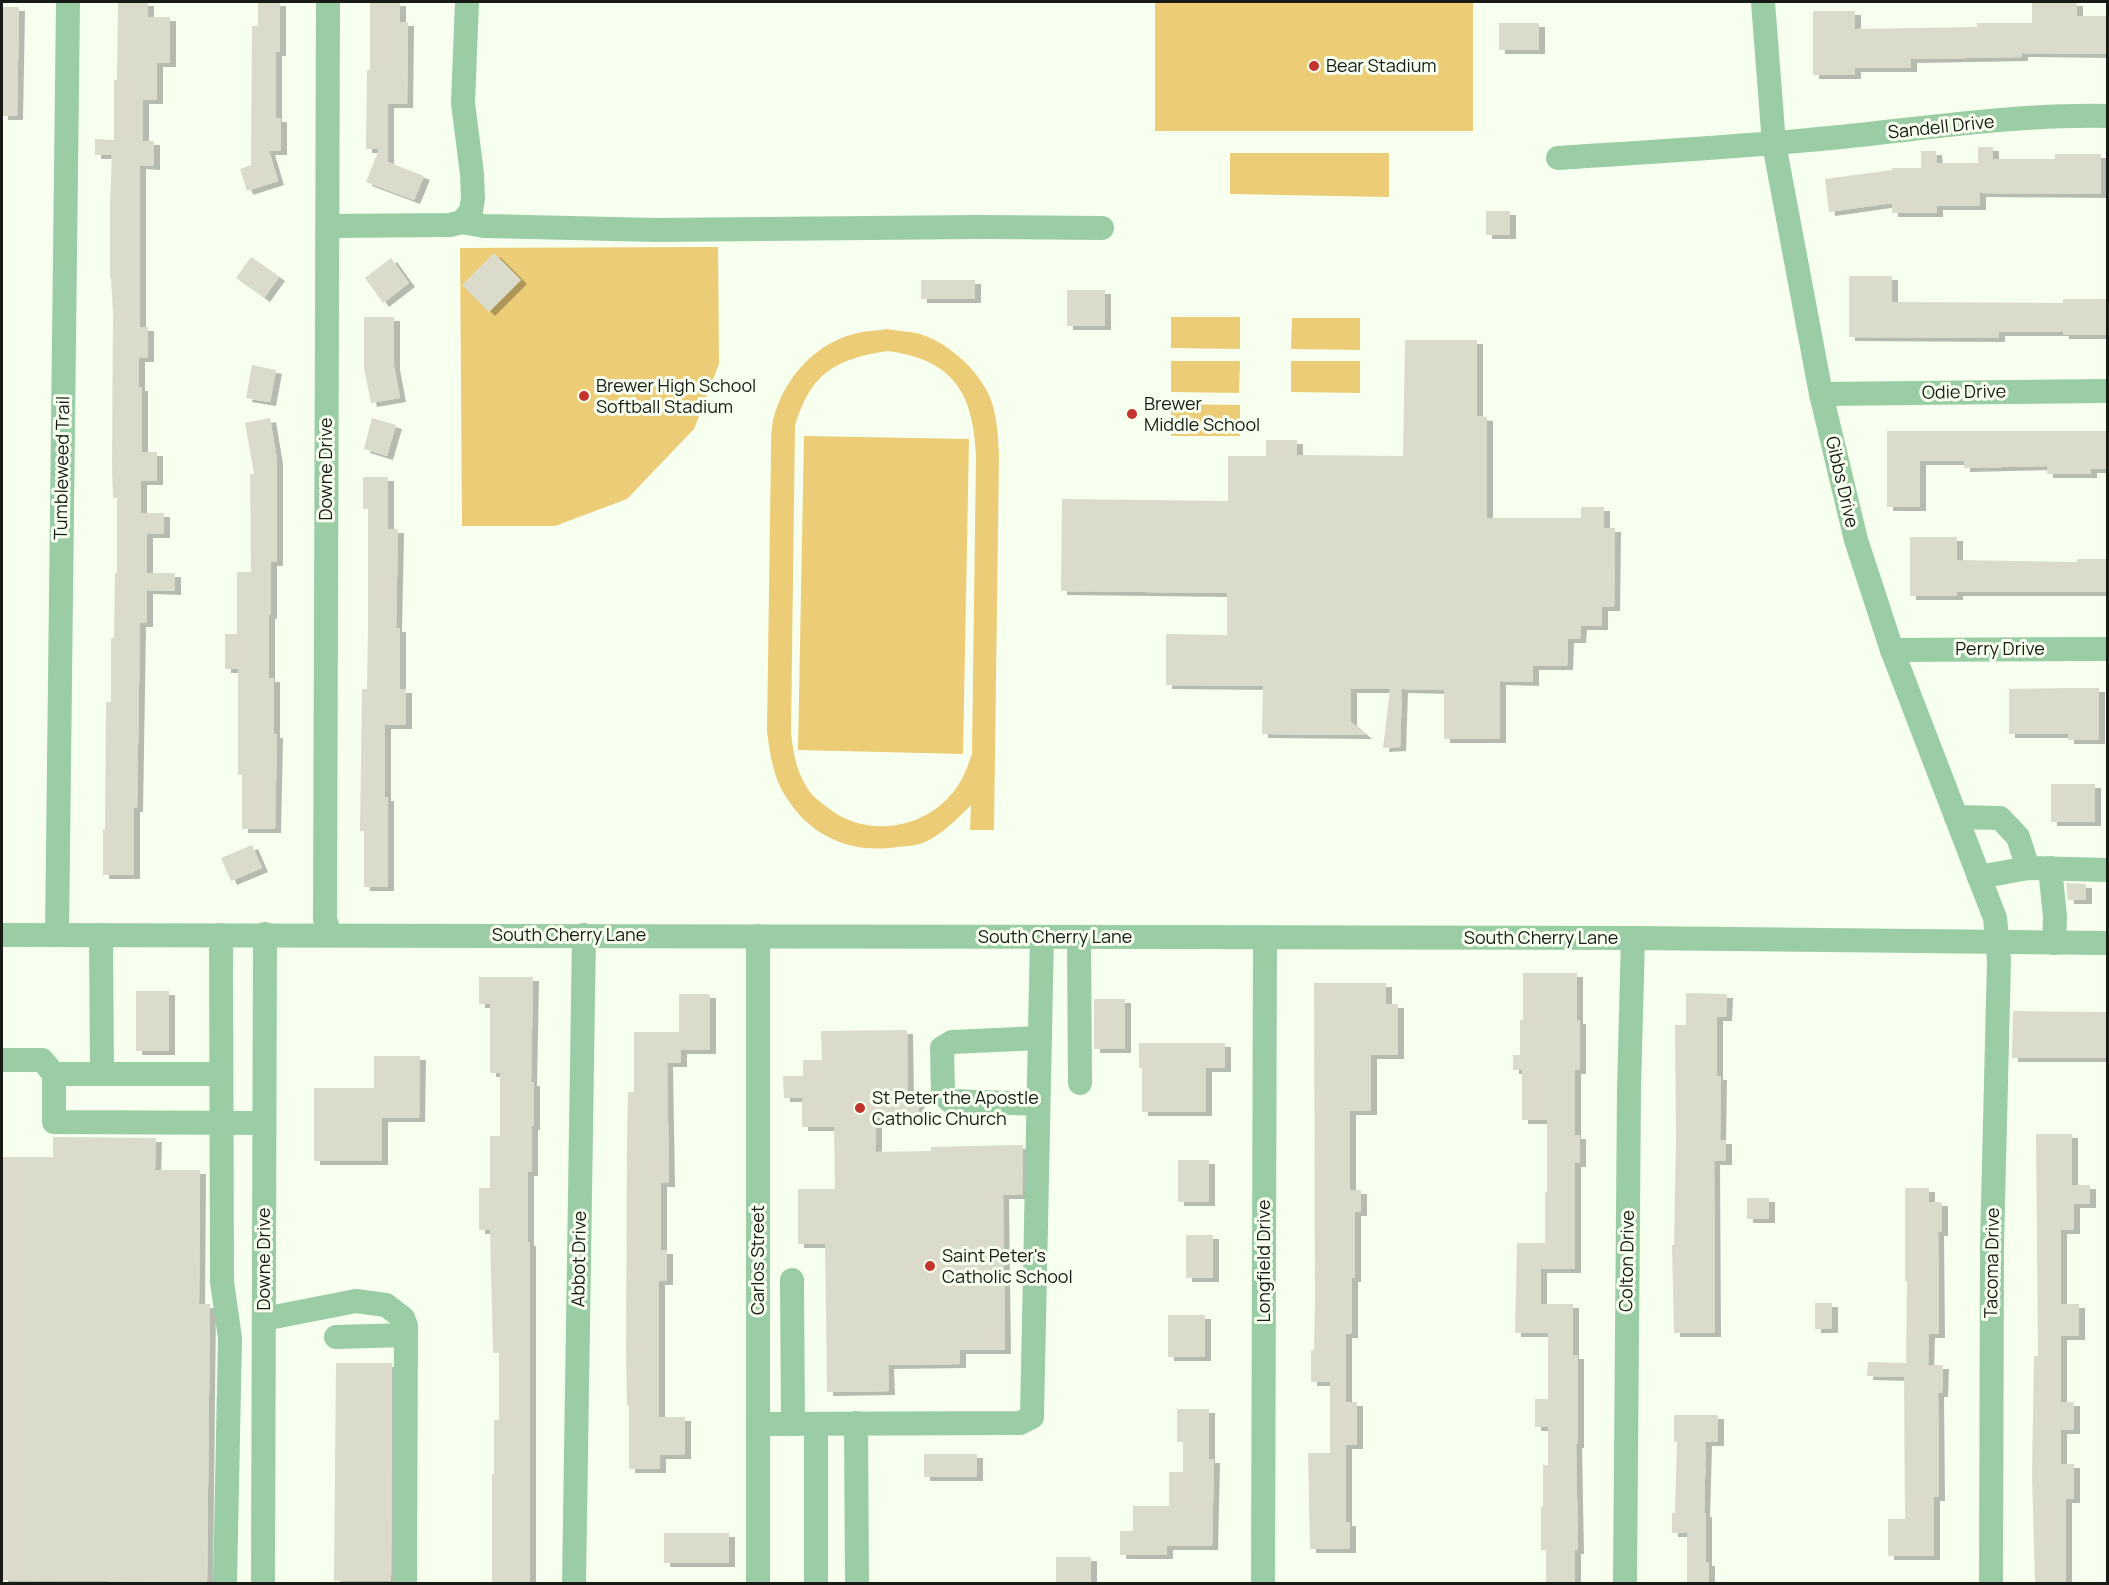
<svg xmlns="http://www.w3.org/2000/svg" width="2109" height="1585" viewBox="0 0 2109 1585" font-family="Manrope,sans-serif">
<style>
.green{fill:#eccc76;fill-rule:evenodd}
.building{fill:#dadbcb;filter:url(#shadow)}
.lines{fill:none;stroke-linecap:round;stroke-linejoin:round}
.minor{stroke:#9acda5;stroke-width:24}
.poi-dot{fill:#c2342c;stroke:#f7ffef;stroke-width:2}
.labels{text-anchor:middle;stroke-width:6;stroke-linejoin:round;paint-order:stroke}
.poi-label{font-size:18px;fill:#181b15;stroke:#f7ffef;text-anchor:start}
.street-label{font-size:18px;fill:#181b15;stroke:#f7ffef}
</style>
<defs>
<filter id="shadow"><feDropShadow dx="6" dy="4" stdDeviation="0" flood-color="#0004"/></filter>
</defs>
<rect width="100%" height="100%" fill="#f7ffef"/>
<g class="green">
<rect x="1155" y="2" width="318" height="129"/>
<polygon points="1230,153 1389,153 1389,197 1230,194"/>
<polygon points="718,247 719,364 694,429 627,499 555,526 462,526 460,248"/>
<polygon points="1171,317 1240,317 1240,349 1171,348"/>
<polygon points="1292,318 1360,318 1360,350 1291,349"/>
<path d="M887,329C897,331 910,331 920,334C946,342 974,366 987,391C997,410 998,434 999,455L994,830H970L971,805C956,820 940,837 920,844C913,846 904,846 897,847C851,854 811,837 786,797C773,777 770,754 767,731L771,452C771,442 771,430 773,420C783,381 811,347 850,335C862,331 875,331 887,329ZM888,351C953,360 973,392 976,455L972,754C967,768 963,780 954,791C925,829 868,838 831,810C821,803 810,795 805,784C795,767 793,750 791,732L795,426C811,373 835,359 888,351Z"/>
<polygon points="1171,361 1240,361 1239,393 1171,392"/>
<polygon points="1291,361 1360,361 1360,393 1291,392"/>
<polygon points="1171,404 1240,405 1240,436 1171,436"/>
<polygon points="804,436 969,439 963,754 798,750"/>
</g>
<g class="building">
<polygon points="118,2 148,2 148,17 170,17 170,63 157,63 157,100 143,100 143,141 154,141 154,166 140,165 140,327 148,327 148,358 139,358 139,387 142,387 142,452 157,452 157,481 141,481 141,513 164,513 164,534 147,534 147,573 175,573 175,591 147,590 147,623 140,623 137,808 134,808 134,875 103,875 103,829 105,829 106,702 111,702 111,638 114,638 115,573 117,573 117,498 113,498 112,466 113,313 111,278 110,278 110,204 112,155 95,155 95,139 114,140 114,80 117,80"/>
<polygon points="258,2 280,2 280,52 276,52 276,118 281,118 281,151 269,151 278,181 247,191 240,169 251,165 252,26 258,26"/>
<polygon points="370,2 400,2 400,22 408,22 407,104 388,104 388,162 424,176 414,200 366,182 379,149 366,149 367,70 370,70"/>
<polygon points="2032,2 2077,2 2077,16 2108,16 2108,54 2022,53 2022,57 1911,59 1911,68 1855,68 1855,75 1813,75 1813,11 1855,11 1855,29 1977,27 1977,23 2032,23"/>
<polygon points="2,7 19,7 17,116 2,116"/>
<rect x="1499" y="23" width="40" height="27"/>
<polygon points="1978,147 1993,147 1993,159 2055,159 2055,154 2101,154 2101,194 1980,193 1980,206 1937,206 1937,213 1892,213 1892,203 1829,212 1825,179 1892,170 1892,168 1921,168 1921,151 1936,151 1937,163 1978,163"/>
<rect x="1486" y="211" width="24" height="24"/>
<polygon points="494,253 521,280 489,312 462,285"/>
<polygon points="251,257 279,277 264,298 236,278"/>
<polygon points="391,258 409,283 383,303 365,278"/>
<polygon points="1849,276 1892,276 1892,302 2063,303 2063,299 2108,299 2108,335 2063,335 2063,332 1999,332 1999,338 1849,337"/>
<rect x="921" y="280" width="54" height="19"/>
<rect x="1067" y="290" width="38" height="36"/>
<polygon points="364,317 394,317 394,366 400,398 371,403 364,368"/>
<polygon points="1405,340 1477,340 1477,416 1487,417 1487,518 1581,518 1581,507 1604,507 1604,528 1615,528 1614,607 1602,607 1602,626 1581,626 1580,639 1568,639 1567,666 1533,666 1533,682 1500,681 1500,739 1444,739 1444,690 1402,689 1400,747 1383,748 1390,689 1351,689 1351,722 1366,735 1262,734 1263,686 1166,685 1166,634 1227,635 1227,593 1061,591 1062,499 1228,501 1228,456 1266,456 1266,440 1297,440 1297,455 1403,456"/>
<polygon points="252,365 276,370 270,402 246,398"/>
<polygon points="270,418 277,460 277,562 271,562 271,615 269,615 269,678 274,678 274,734 277,734 275,829 242,829 242,775 238,775 238,669 225,669 225,634 237,634 237,572 251,572 250,474 254,474 245,423"/>
<polygon points="372,418 396,425 387,456 364,449"/>
<polygon points="1887,431 2108,431 2108,469 2091,469 2091,474 2047,474 2047,466 1964,468 1964,461 1920,461 1920,507 1887,507"/>
<polygon points="363,477 388,477 388,529 398,529 396,628 400,628 400,689 406,689 406,725 385,725 385,797 388,797 388,887 364,887 364,831 360,831 362,689 367,689 368,628 368,509 363,509"/>
<polygon points="1910,537 1957,537 1957,560 2077,562 2077,559 2108,559 2108,592 1957,592 1957,596 1910,596"/>
<polygon points="2068,688 2099,688 2099,740 2068,740 2068,734 2009,734 2009,689"/>
<rect x="2051" y="784" width="44" height="38"/>
<polygon points="252,845 262,868 231,881 221,858"/>
<polygon points="2066,883 2086,884 2086,900 2068,900"/>
<polygon points="1523,973 1577,973 1577,1020 1580,1020 1580,1070 1575,1070 1575,1135 1580,1135 1580,1163 1575,1163 1575,1269 1541,1269 1541,1304 1573,1304 1573,1355 1578,1355 1578,1444 1576,1444 1578,1550 1575,1550 1575,1584 1546,1584 1546,1550 1541,1550 1541,1506 1543,1506 1543,1465 1548,1465 1548,1427 1535,1427 1535,1399 1548,1399 1548,1333 1515,1333 1517,1243 1545,1243 1545,1192 1547,1192 1547,1120 1522,1120 1522,1070 1513,1070 1513,1055 1520,1055 1520,1020 1523,1020"/>
<polygon points="479,977 533,977 531,1082 534,1082 534,1126 532,1126 532,1172 528,1172 528,1242 530,1242 530,1584 492,1584 492,1474 494,1474 494,1420 499,1420 499,1353 493,1353 490,1230 479,1230 479,1188 490,1188 490,1136 500,1136 500,1073 490,1073 490,1004 479,1004"/>
<polygon points="1314,983 1386,983 1386,1004 1398,1004 1398,1055 1371,1055 1371,1111 1350,1111 1350,1190 1361,1190 1361,1212 1355,1212 1355,1278 1352,1278 1352,1334 1346,1334 1346,1402 1357,1402 1357,1445 1346,1445 1346,1522 1350,1522 1350,1549 1310,1549 1308,1453 1330,1453 1330,1382 1311,1382 1311,1350 1314,1350 1315,1301"/>
<rect x="136" y="991" width="33" height="60"/>
<polygon points="1686,993 1727,994 1726,1017 1717,1017 1717,1076 1721,1076 1720,1140 1726,1140 1726,1161 1714,1161 1715,1333 1674,1333 1672,1245 1674,1245 1676,1140 1675,1025 1686,1025"/>
<polygon points="679,994 710,994 710,1050 681,1050 681,1063 667,1063 669,1183 661,1183 661,1250 667,1250 667,1281 659,1281 659,1417 685,1417 685,1455 660,1455 660,1469 629,1469 629,1406 627,1406 626,1352 627,1142 628,1092 634,1092 634,1032 679,1032"/>
<rect x="1094" y="999" width="31" height="50"/>
<polygon points="2013,1011 2108,1012 2108,1058 2012,1058"/>
<polygon points="907,1030 908,1092 918,1092 919,1117 876,1118 876,1152 931,1151 931,1147 1023,1145 1022,1195 1003,1195 1005,1350 960,1350 960,1364 888,1365 889,1391 827,1392 825,1244 798,1244 798,1189 835,1189 834,1127 802,1127 802,1098 784,1098 783,1076 803,1076 803,1060 822,1060 821,1031"/>
<polygon points="1139,1043 1225,1043 1225,1068 1206,1068 1206,1112 1142,1112 1142,1068 1139,1068"/>
<polygon points="374,1056 420,1056 419,1118 382,1118 382,1161 314,1161 314,1088 374,1088"/>
<polygon points="2036,1134 2072,1134 2072,1185 2090,1185 2090,1204 2074,1204 2074,1230 2061,1230 2061,1304 2079,1304 2079,1336 2061,1336 2061,1402 2074,1402 2074,1430 2061,1430 2061,1464 2074,1464 2074,1499 2066,1499 2066,1584 2035,1584 2032,1473 2034,1356 2038,1356"/>
<polygon points="53,1137 156,1138 155,1170 200,1170 199,1304 210,1304 207,1582 2,1580 2,1157 53,1157"/>
<rect x="1178" y="1160" width="31" height="42"/>
<polygon points="1905,1188 1929,1188 1929,1202 1942,1202 1942,1232 1938,1232 1939,1334 1929,1334 1928,1365 1943,1365 1942,1393 1938,1393 1939,1497 1934,1497 1934,1556 1888,1556 1888,1519 1905,1519 1904,1377 1867,1376 1868,1362 1906,1363 1907,1281 1905,1281"/>
<rect x="1747" y="1198" width="22" height="21"/>
<rect x="1186" y="1235" width="27" height="43"/>
<rect x="1815" y="1303" width="17" height="26"/>
<rect x="1168" y="1315" width="37" height="42"/>
<polygon points="336,1363 392,1363 391,1581 334,1581"/>
<polygon points="1177,1409 1209,1409 1209,1459 1214,1459 1212,1546 1167,1546 1167,1555 1120,1555 1120,1531 1133,1531 1133,1506 1169,1506 1169,1472 1183,1472 1183,1442 1177,1442"/>
<polygon points="1674,1415 1718,1415 1718,1442 1706,1442 1704,1513 1706,1513 1706,1562 1709,1562 1709,1584 1687,1584 1687,1533 1672,1533 1672,1513 1675,1513 1677,1442 1674,1442"/>
<rect x="924" y="1454" width="53" height="23"/>
<rect x="664" y="1533" width="65" height="30"/>
<rect x="1056" y="1557" width="35" height="27"/>
</g>
<g class="lines">
<g class="minor">
<polyline points="328,2 325,919 330,935"/>
<polyline points="1763,2 1774,144 1821,394 1856,540 1892,650 1995,918 1999,960 1992,1244 1991,1584"/>
<path d="M1558,158C1649,152 1740,147 1830,138C1922,129 2015,114 2108,116"/>
<polyline points="462,222 484,226 655,230 977,227 1102,228"/>
<polyline points="328,226 450,225 462,222 471,211 473,198 472,174 463,103 467,2"/>
<polyline points="1821,394 2108,391"/>
<polyline points="1892,650 2108,649"/>
<polyline points="1956,817 2000,818 2018,837 2028,868"/>
<polyline points="2050,868 2055,917 2054,943"/>
<polyline points="1979,877 2028,868 2108,870"/>
<polyline points="2,935 1633,938 2108,943"/>
<polyline points="57,935 68,2"/>
<polyline points="221,935 222,1282 230,1338 225,1584"/>
<polyline points="758,936 758,1584"/>
<polyline points="1079,937 1080,1083"/>
<polyline points="2,1060 42,1060 54,1074 102,1074 101,935"/>
<polyline points="54,1074 54,1122 264,1123"/>
<polyline points="102,1074 221,1074"/>
<polyline points="1038,1104 950,1101 943,1094 942,1048 952,1042 1040,1038"/>
<polyline points="792,1280 793,1424"/>
<polyline points="264,1319 356,1301 386,1305 403,1318 406,1326 405,1584"/>
<polyline points="336,1337 406,1335"/>
<polyline points="856,1423 857,1584"/>
<polyline points="758,1424 1020,1423 1032,1417 1042,937"/>
<polyline points="816,1424 816,1584"/>
<polyline points="263,1584 265,934"/>
<polyline points="574,1584 584,935"/>
<polyline points="1263,1584 1265,938"/>
<polyline points="1625,1584 1629,1089 1633,938"/>
</g>
</g>
<g class="poi-dot">
<circle cx="1314" cy="66" r="6"/>
<circle cx="584" cy="396" r="6"/>
<circle cx="1132" cy="414" r="6"/>
<circle cx="860" cy="1108" r="6"/>
<circle cx="930" cy="1266" r="6"/>
</g>
<g class="labels">
<g class="poi-label">
<text x="1326" y="72">Bear Stadium</text>
<text x="596" y="392">Brewer High School<tspan x="596" dy="21">Softball Stadium</tspan></text>
<text x="1144" y="410">Brewer<tspan x="1144" dy="21">Middle School</tspan></text>
<text x="872" y="1104">St Peter the Apostle<tspan x="872" dy="21">Catholic Church</tspan></text>
<text x="942" y="1262">Saint Peter's<tspan x="942" dy="21">Catholic School</tspan></text>
</g>
<g class="street-label">
<text transform="translate(1941 127) rotate(-6)" y="6">Sandell Drive</text>
<text transform="translate(1964 392) rotate(-1)" y="6">Odie Drive</text>
<text transform="translate(62 468) rotate(-89)" y="6">Tumbleweed Trail</text>
<text transform="translate(326 469) rotate(-90)" y="6">Downe Drive</text>
<text transform="translate(1842 482) rotate(77)" y="6">Gibbs Drive</text>
<text x="2000" y="655">Perry Drive</text>
<text x="569" y="941">South Cherry Lane</text>
<text x="1055" y="943">South Cherry Lane</text>
<text x="1541" y="944">South Cherry Lane</text>
<text transform="translate(264 1259) rotate(-90)" y="6">Downe Drive</text>
<text transform="translate(579 1259) rotate(-89)" y="6">Abbot Drive</text>
<text transform="translate(758 1260) rotate(-90)" y="6">Carlos Street</text>
<text transform="translate(1264 1261) rotate(-90)" y="6">Longfield Drive</text>
<text transform="translate(1627 1261) rotate(-89)" y="6">Colton Drive</text>
<text transform="translate(1992 1263) rotate(-89)" y="6">Tacoma Drive</text>
</g>
</g>
<rect width="2109" height="1585" fill="none" stroke="#181b15" stroke-width="6"/>
</svg>
